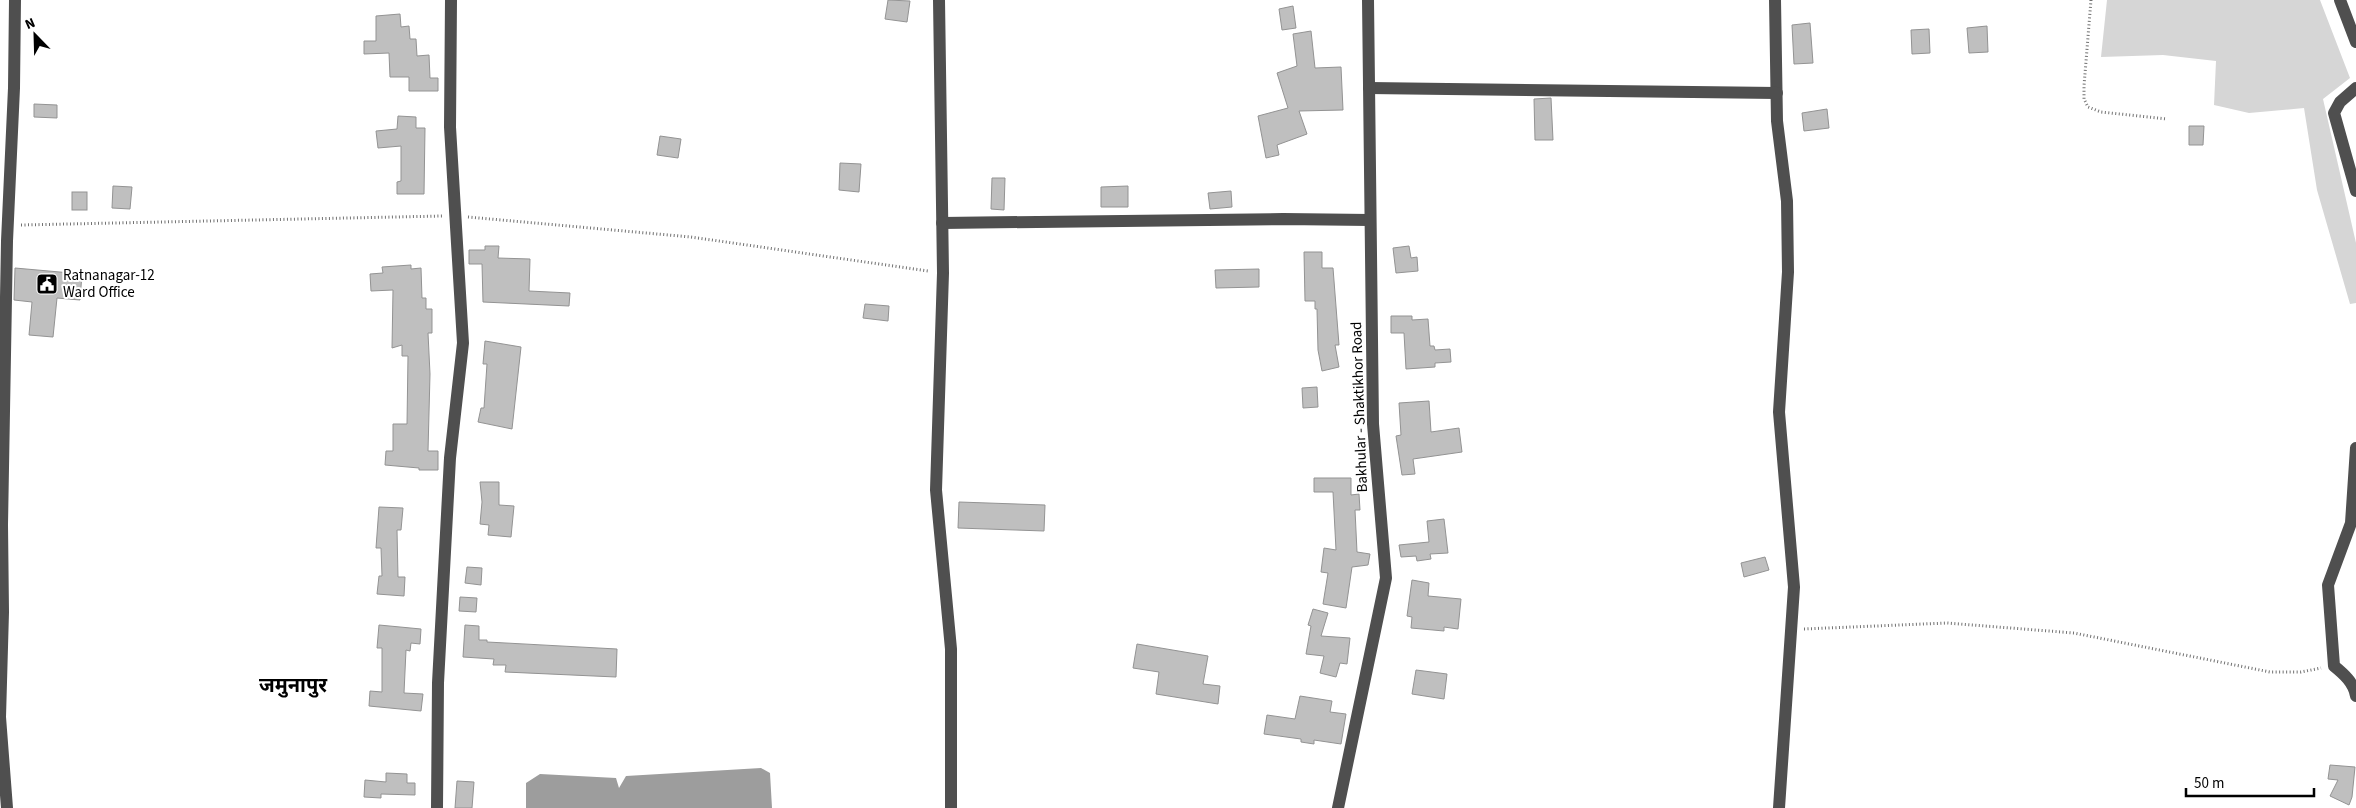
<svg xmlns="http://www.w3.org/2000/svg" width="2356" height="808" viewBox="0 0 2356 808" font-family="'Source Sans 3','Noto Sans Devanagari',sans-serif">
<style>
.green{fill:#d6d6d6}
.water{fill:#9d9d9d}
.building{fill:#bfbfbf;stroke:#939393}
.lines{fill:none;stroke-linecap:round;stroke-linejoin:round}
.path{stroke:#717171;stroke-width:3;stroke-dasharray:1 2.5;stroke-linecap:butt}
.minor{stroke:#4f4f4f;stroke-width:12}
.labels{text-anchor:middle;stroke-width:4;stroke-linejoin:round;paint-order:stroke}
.poi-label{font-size:15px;fill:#000;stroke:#fff;text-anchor:start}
.street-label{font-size:15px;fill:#000;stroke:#fff}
.district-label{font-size:20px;font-weight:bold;fill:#000;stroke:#fff}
</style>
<rect width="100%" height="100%" fill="#fff"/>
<polygon class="green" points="2107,0 2320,0 2350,78 2323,99 2356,243 2356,303 2350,304 2317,190 2304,108 2249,113 2214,105 2216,61 2163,55 2101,57"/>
<polygon class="water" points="761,768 770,773 772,808 526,808 526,783 540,774 616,778 619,788 626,776"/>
<g class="building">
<polygon points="888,0 910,1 907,22 885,19"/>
<polygon points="1293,6 1296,28 1282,30 1279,9"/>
<polygon points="400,14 401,27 409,26 410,39 416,39 417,56 429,55 430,78 438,78 438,91 409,91 409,77 390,77 389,53 364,54 364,41 376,41 376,16"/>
<polygon points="1810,23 1813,63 1794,64 1792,25"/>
<polygon points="1987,26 1988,52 1969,53 1967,28"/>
<polygon points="1929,29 1930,53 1912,54 1911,30"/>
<polygon points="1311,31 1315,68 1341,67 1343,110 1299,111 1307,134 1277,145 1279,155 1266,158 1258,116 1288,108 1277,73 1297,66 1293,34"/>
<polygon points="1551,98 1553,140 1535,140 1534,99"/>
<polygon points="34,104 57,105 57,118 34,117"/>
<polygon points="1827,109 1829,128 1804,131 1802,113"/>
<polygon points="398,116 416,117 416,128 425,128 424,194 397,194 397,182 401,181 401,146 378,148 376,131 397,129"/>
<polygon points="2189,126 2204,126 2203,145 2189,145"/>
<polygon points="660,136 681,139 678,158 657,155"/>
<polygon points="840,163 861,164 859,192 839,190"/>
<polygon points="992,178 1005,178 1004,210 991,209"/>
<polygon points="113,186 132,187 130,209 112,208"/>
<polygon points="1128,186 1128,207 1101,207 1101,187"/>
<polygon points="1231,191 1232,207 1210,209 1208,193"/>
<rect x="72" y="192" width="15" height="18"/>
<polygon points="485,246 499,246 498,258 530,259 529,291 570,293 569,306 483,302 482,264 469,264 469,250 485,250"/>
<polygon points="1409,246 1411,258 1417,257 1418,271 1396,273 1393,248"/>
<polygon points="1304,252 1322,252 1322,268 1333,268 1339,345 1335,345 1339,367 1322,371 1318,350 1317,309 1315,309 1315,301 1305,301"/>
<polygon points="411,265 411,269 421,268 422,298 426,298 426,309 432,309 432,333 428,333 430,374 428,451 438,451 438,470 419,470 419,468 385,465 386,451 393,451 393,424 407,424 408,356 402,356 402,345 392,348 393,290 371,291 370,274 383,273 382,267"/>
<polygon points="15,268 82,274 80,300 57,298 53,337 29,335 32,302 14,300"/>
<polygon points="1259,269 1259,287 1216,288 1215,270"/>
<polygon points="865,304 889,306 888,321 863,318"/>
<polygon points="1391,316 1412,316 1412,320 1428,319 1430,346 1434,346 1435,350 1450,349 1451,362 1435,363 1435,367 1406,369 1404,333 1391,333"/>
<polygon points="485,341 521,347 512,429 478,422 481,408 484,408 487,364 483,364"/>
<polygon points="1317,387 1318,407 1303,408 1302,388"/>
<polygon points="1429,401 1431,432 1459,428 1462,452 1413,459 1415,474 1402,475 1396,436 1401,435 1399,403"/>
<polygon points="1314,478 1351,478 1351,495 1359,494 1360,510 1355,510 1357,552 1370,554 1368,565 1352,567 1346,608 1323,604 1328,573 1321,572 1324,548 1336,550 1333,492 1314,492"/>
<polygon points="480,482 499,482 499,505 514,506 511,537 488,535 489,525 480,524 482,502"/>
<polygon points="959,502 1045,505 1044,531 958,528"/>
<polygon points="379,507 403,508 401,530 397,530 398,577 405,577 404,596 377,594 379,576 382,576 381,548 376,548"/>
<polygon points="1444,519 1448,553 1430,554 1431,559 1417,561 1416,556 1401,557 1399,545 1429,542 1427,521"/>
<polygon points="1765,557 1769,570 1744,577 1741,563"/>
<polygon points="467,567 482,568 481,585 465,583"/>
<polygon points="1412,580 1429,583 1428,596 1461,599 1458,629 1444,627 1444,631 1411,628 1412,617 1407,616"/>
<polygon points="460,597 477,598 476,612 459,611"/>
<polygon points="1313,609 1328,613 1321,636 1350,638 1347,664 1340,663 1336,677 1320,673 1324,656 1306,654 1311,626 1308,625"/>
<polygon points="379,625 421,629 420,644 411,643 410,651 406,650 404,693 423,694 421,711 369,706 370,691 382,692 382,648 377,648"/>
<polygon points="465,625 479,626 479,640 487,640 487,642 617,649 616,677 505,672 506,665 493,665 494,659 463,657"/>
<polygon points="1137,644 1208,656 1203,684 1220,686 1218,704 1156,694 1159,672 1133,668"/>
<polygon points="1416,670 1447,674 1444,699 1412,694"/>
<polygon points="1300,696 1332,701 1330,712 1346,714 1341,744 1314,740 1314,744 1301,742 1301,739 1264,734 1267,715 1295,719"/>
<polygon points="2330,765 2355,767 2352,797 2349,805 2330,796 2338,780 2328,779"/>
<polygon points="386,773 407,774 407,783 415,783 415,795 381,794 381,798 364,797 365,780 386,782"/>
<polygon points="457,781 474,782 472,808 455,808"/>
</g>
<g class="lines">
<g class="path">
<polyline points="2091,0 2084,86 2084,99 2088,107 2101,112 2167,119"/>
<polyline points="468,217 691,237 928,271"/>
<polyline points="21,225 442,216"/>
<polyline points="1804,629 1947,623 2074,633 2270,672 2301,672 2321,668"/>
</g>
<g class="minor">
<polyline points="939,0 943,273 936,490 951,649 951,808"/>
<polyline points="1775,0 1777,121 1787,201 1788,272 1779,412 1794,587 1779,808"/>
<polyline points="2340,0 2356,42"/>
<polyline points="1369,88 1777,93"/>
<polyline points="2356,88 2340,102 2334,113 2356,191"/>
<polyline points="942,223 1283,219 1370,220"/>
<path d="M2356,448L2351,523L2328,585L2334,666C2344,674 2354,683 2356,696"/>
<polyline points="7,808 0,717 3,612 2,525 7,241 14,88 15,0"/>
<polyline points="437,808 438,683 450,458 463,343 450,127 451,0"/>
<polyline points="1338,808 1386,578 1373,424 1368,0"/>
</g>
</g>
<defs>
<g id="civic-square" transform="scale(1.125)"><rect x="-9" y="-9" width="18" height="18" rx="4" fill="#000" stroke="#fff"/><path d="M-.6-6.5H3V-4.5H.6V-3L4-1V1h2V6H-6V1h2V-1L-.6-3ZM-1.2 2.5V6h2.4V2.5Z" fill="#fff"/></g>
</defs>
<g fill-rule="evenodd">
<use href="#civic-square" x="47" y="284"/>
</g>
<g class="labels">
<g class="poi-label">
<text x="63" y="280">Ratnanagar-12<tspan x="63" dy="17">Ward Office</tspan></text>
</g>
<g class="street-label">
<text transform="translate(1359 407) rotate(-92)" y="5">Bakhular - Shaktikhor Road</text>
</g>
<g class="district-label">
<text x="293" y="692">जमुनापुर</text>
</g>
</g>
<g transform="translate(35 35) rotate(337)" stroke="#ffffff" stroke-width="4" paint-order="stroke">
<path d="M0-4L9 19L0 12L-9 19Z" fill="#000000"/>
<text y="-8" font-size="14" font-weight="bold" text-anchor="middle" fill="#000000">N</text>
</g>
<path d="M2186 788v8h128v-8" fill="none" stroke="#000000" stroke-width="2.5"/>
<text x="2194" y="788" font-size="15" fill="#000000" stroke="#ffffff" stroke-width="4" paint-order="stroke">50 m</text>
</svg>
